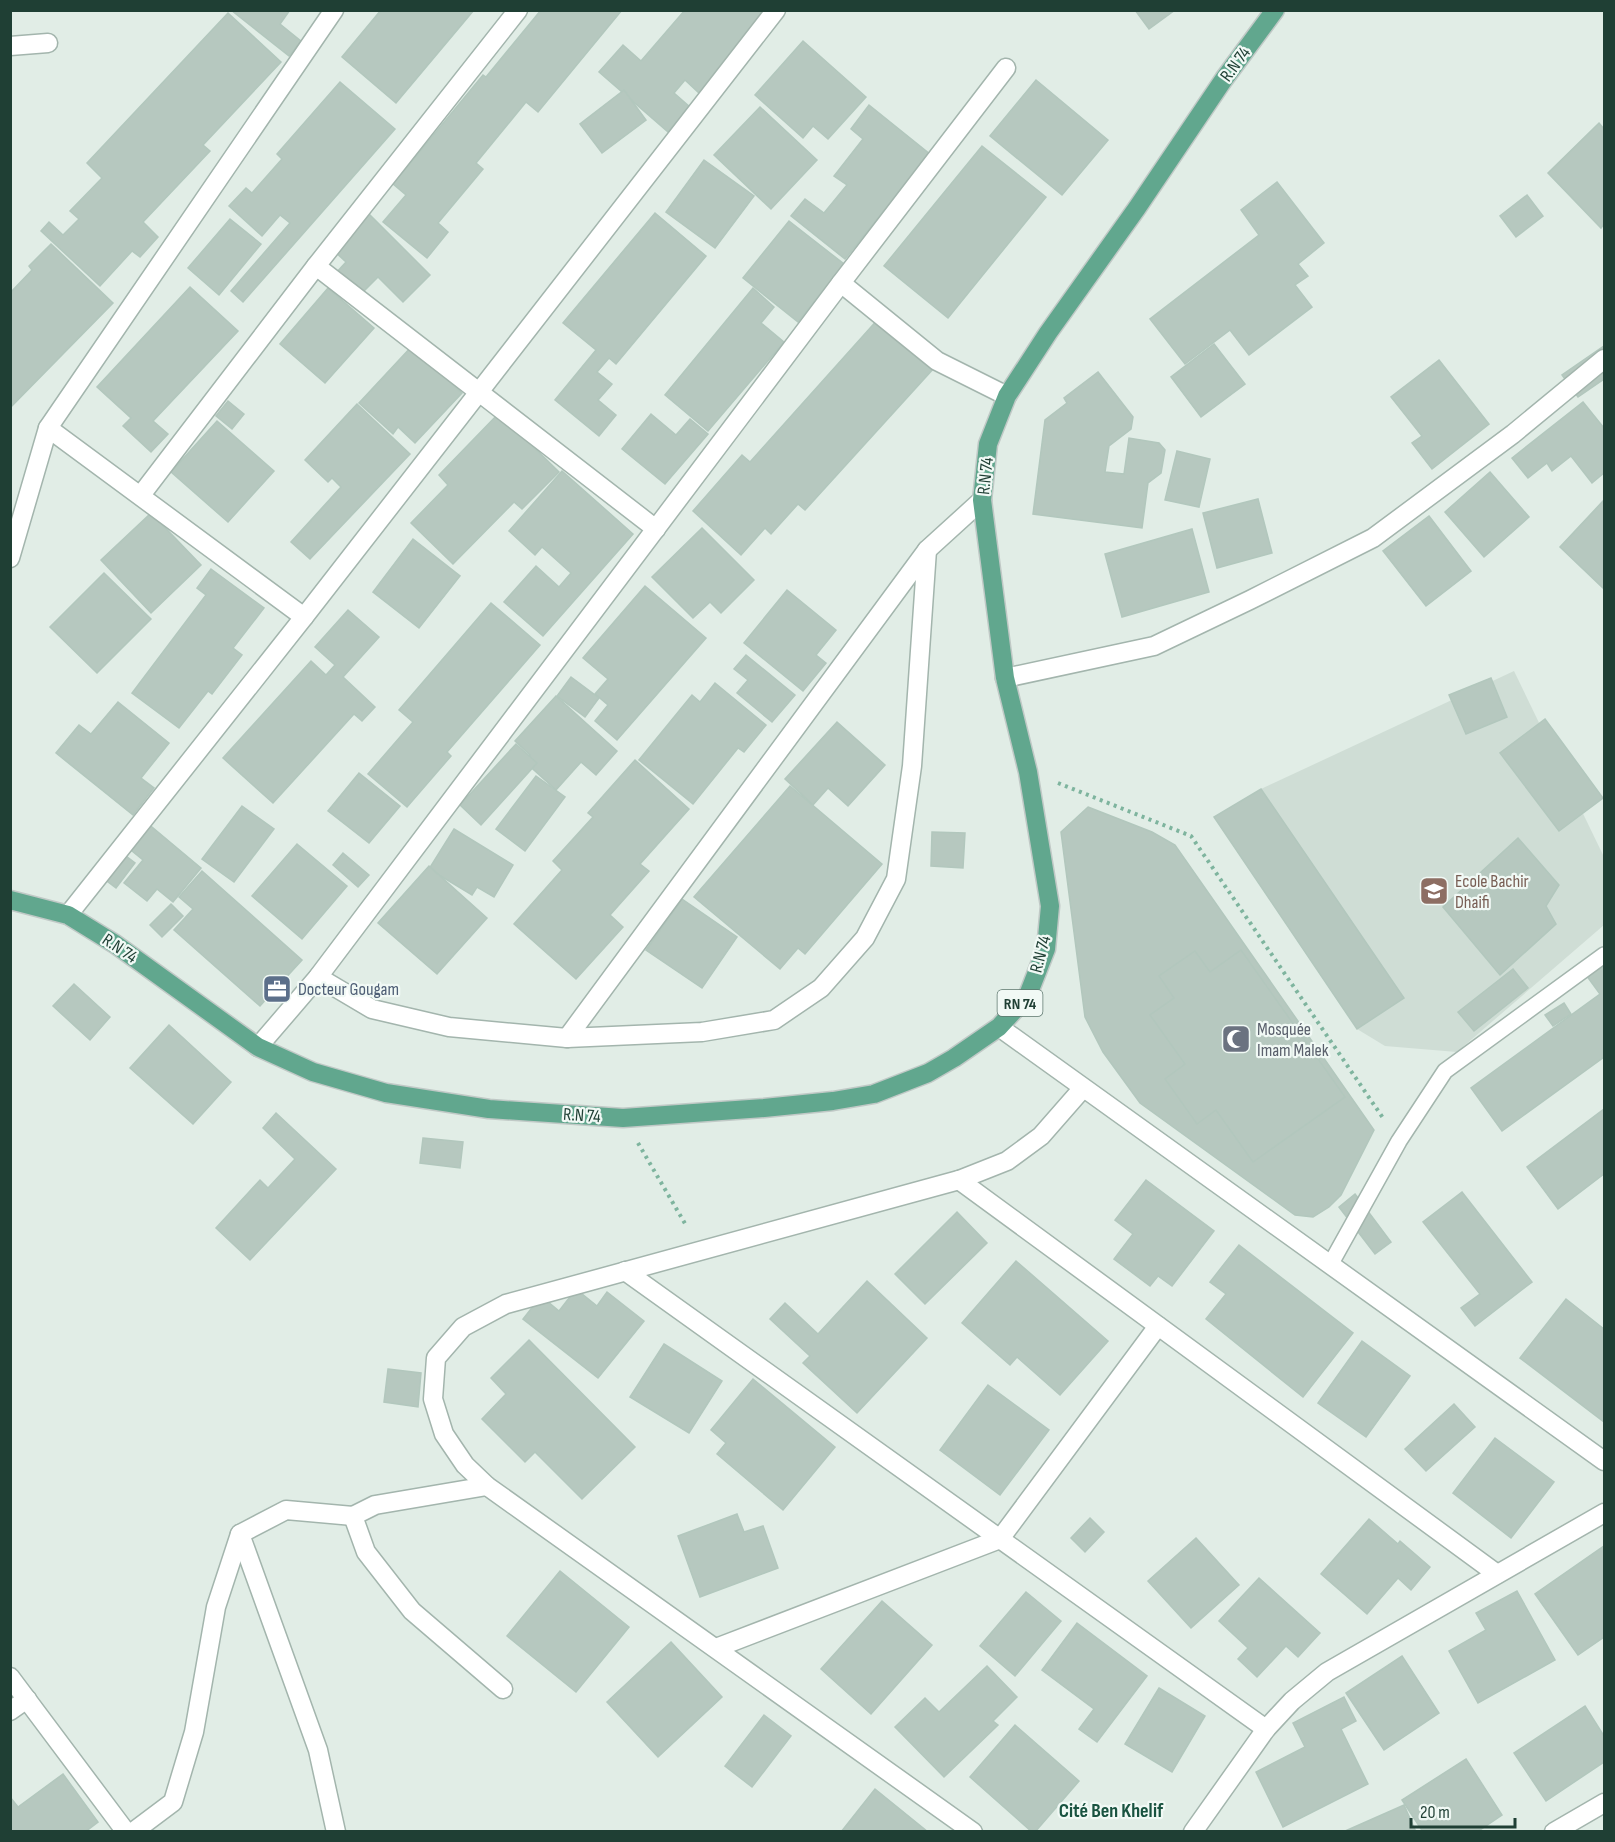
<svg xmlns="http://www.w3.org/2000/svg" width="1615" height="1842" viewBox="0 0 1615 1842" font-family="'Sofia Sans Condensed',sans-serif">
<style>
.built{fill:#cfddd5}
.building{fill:#b6c8bf;stroke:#b2c7bd;stroke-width:1.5}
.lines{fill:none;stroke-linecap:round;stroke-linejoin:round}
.lane-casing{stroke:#a3b5ad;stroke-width:18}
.street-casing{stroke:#a3b5ad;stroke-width:21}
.primary-casing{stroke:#c0c9c6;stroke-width:21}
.path{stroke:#7eb49e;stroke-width:4;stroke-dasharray:3 4.5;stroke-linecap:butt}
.lane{stroke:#fff;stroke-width:15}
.street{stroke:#fff;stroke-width:18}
.primary{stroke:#61a78e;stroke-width:18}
.labels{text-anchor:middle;stroke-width:4.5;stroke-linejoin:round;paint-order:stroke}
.shield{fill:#f1f9f5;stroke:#5e776e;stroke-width:1.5}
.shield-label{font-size:16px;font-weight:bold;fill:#1f3f34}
.street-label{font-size:18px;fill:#1f3f34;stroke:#f1f9f5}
.education-label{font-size:18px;fill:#785e54;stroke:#f1f9f5;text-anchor:start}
.service-label{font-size:18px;fill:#4e5e75;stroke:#f1f9f5;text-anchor:start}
.worship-label{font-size:18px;fill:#5b616d;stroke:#f1f9f5;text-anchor:start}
.neighbourhood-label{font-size:20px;font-weight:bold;fill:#195340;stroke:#f1f9f5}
</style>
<rect width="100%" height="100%" fill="#e1ede6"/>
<polygon class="built" points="1514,671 1604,857 1604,925 1457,1052 1385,1046 1357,1029 1214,817 1261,789"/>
<g class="building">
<polygon points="231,10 290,10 280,24 301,41 289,56"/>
<polygon points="381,10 474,10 396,103 342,57"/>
<polygon points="541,10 622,10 538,112 526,102 476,163 483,169 438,223 448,232 427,258 383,222 406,195 393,184 483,75 486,77"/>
<polygon points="685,10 766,10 701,95 685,80 674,93 690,107 668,132 599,72 623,45 641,61"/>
<polygon points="1135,10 1175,10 1149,29"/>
<polygon points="228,13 281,62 203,145 210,151 143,222 158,237 140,257 132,251 100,286 41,231 49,222 63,235 79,219 70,211 102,178 87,163"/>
<polygon points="803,41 866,97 828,139 813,126 803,138 755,95"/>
<polygon points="1036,80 1108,140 1062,195 990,136"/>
<polygon points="340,82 395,129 243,302 231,291 290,223 280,215 262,236 229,206 246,188 252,193 282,159 277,154"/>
<polygon points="624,90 646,120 602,153 580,124"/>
<polygon points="869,105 930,154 845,259 791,216 805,199 824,213 847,185 834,176 863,139 851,129"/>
<polygon points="760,107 817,160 771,209 714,155"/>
<polygon points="1599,123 1604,129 1604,224 1601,228 1548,173"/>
<polygon points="982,146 1046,197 948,318 884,266"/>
<polygon points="704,160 754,196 715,248 666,212"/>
<polygon points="1277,182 1324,243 1298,264 1308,276 1295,285 1312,307 1249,355 1230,330 1185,364 1150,319 1259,235 1241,210"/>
<polygon points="1527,195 1543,216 1516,237 1500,216"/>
<polygon points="367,212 430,275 403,302 378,277 359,296 336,273 346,262 331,248"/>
<polygon points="655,213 706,256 616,364 609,358 597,372 612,384 598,400 616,415 599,436 555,400 596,350 563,323"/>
<polygon points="230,219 261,244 219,295 188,268"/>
<polygon points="789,221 844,264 798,322 743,278"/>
<polygon points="51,244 113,303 10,408 10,293 32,270 29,266"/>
<polygon points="190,287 238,331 153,421 168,434 151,452 123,426 131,418 97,387"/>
<polygon points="328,288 374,328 325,383 280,344"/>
<polygon points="753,288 774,307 761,323 784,342 708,431 665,395"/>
<polygon points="879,318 934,368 805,510 798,504 771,534 765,528 741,555 693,511 742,455 750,462"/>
<polygon points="1214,344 1245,384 1201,417 1171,377"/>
<polygon points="412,346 462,393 415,443 398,427 393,434 359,403"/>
<polygon points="1604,346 1604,379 1578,397 1562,375"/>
<polygon points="1439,360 1489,424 1432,469 1412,443 1422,436 1391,397"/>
<polygon points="1098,372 1133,417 1131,429 1109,446 1105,472 1124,474 1129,438 1159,443 1165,450 1161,473 1148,483 1142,528 1033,514 1045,420 1067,403 1064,398"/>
<polygon points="228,401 244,414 232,429 216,416"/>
<polygon points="1583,402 1604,428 1604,473 1592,483 1571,456 1552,471 1547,463 1528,478 1512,458"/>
<polygon points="357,404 410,454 310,559 291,542 341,487 332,478 328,482 305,460"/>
<polygon points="499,413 559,472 522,509 514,502 453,564 411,523 448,485 439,475"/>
<polygon points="651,414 676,435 690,419 708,434 665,484 622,449"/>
<polygon points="217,421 274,471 228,522 171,472"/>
<polygon points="1177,451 1210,459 1199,507 1165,500"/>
<polygon points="562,471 633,534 543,636 504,602 536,566 559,587 571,573 542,547 535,555 509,531"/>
<polygon points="1490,472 1529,517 1484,557 1445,512"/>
<polygon points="1258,499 1272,553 1217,568 1203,513"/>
<polygon points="1604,500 1604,589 1560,547"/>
<polygon points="151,513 201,565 151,613 101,560"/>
<polygon points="1429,516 1471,571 1426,606 1383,551"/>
<polygon points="702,528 754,580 721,613 710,602 693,618 652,577"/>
<polygon points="1192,529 1209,592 1122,617 1105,554"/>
<polygon points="413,539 460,576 419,628 373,592"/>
<polygon points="211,569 264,608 233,648 242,655 212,694 208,691 179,728 132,693 206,595 197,588"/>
<polygon points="104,573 151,619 97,673 50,627"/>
<polygon points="645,586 706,638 617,740 595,721 608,705 595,694 608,679 583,658"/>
<polygon points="787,590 836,630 816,655 826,663 803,691 744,643"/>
<polygon points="491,603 540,645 447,752 451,756 407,807 368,774 413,722 399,710"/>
<polygon points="348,610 379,637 343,677 375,707 362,721 354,714 273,803 223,758 311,661 326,675 335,665 315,647"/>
<polygon points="746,655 795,695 772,722 737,693 748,680 734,669"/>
<polygon points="571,677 599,698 585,717 557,696"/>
<polygon points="1491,678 1507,717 1466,734 1449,695"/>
<polygon points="715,683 766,725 744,752 738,748 693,804 639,760 692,695 700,702"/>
<polygon points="556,696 617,751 596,775 581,762 556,790 524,761 530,755 515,741"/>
<polygon points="118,702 169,743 141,778 154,788 133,815 56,753 79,725 91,734"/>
<polygon points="1545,719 1603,798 1559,831 1500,753"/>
<polygon points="837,722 885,765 848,806 828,788 813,805 785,779"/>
<polygon points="516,744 537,763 481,825 460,805"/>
<polygon points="635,760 689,809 640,864 649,871 610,915 623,927 576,979 514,924 562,870 553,861 593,817 588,813"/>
<polygon points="359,773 400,806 369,843 328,811"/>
<polygon points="536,776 565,797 525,851 496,829"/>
<polygon points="790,786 882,864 805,954 798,948 780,969 694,897"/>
<polygon points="1261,789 1404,998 1357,1029 1214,817"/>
<polygon points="242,806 274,829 234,882 202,859"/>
<polygon points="1088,807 1152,832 1175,845 1374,1130 1341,1195 1329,1207 1313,1217 1295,1215 1140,1103 1103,1052 1085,1017 1061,832"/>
<polygon points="146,822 201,868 173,902 157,889 147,901 124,883 143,860 127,847"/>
<polygon points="454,829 513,865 494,897 477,887 472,895 429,869"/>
<polygon points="932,832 965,833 963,868 931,866"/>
<polygon points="1518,838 1559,885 1546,906 1556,924 1500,975 1443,907"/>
<polygon points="297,844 347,886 302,939 252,896"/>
<polygon points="122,853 135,863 116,888 103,878"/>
<polygon points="343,853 369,875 358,887 333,865"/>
<polygon points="429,866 487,918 437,974 378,923"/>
<polygon points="202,871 302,960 260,1006 174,930 193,909 179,897"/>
<polygon points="682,899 737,937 702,988 646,950"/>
<polygon points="171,904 183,916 162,937 150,925"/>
<polygon points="1241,950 1345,1097 1253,1162 1216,1110 1197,1124 1165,1079 1185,1064 1150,1015 1174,998 1159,976 1195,951 1210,972"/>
<polygon points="1604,962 1604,1057 1502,1131 1471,1088 1600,994 1586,975"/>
<polygon points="1513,969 1528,988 1474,1031 1458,1012"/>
<polygon points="74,984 110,1017 90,1040 53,1006"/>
<polygon points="1564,1003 1571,1014 1553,1026 1545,1015"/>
<polygon points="169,1025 231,1082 193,1124 130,1068"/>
<polygon points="1604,1109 1604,1174 1558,1209 1527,1167"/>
<polygon points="276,1113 336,1169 250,1260 216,1228 260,1180 268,1188 295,1159 263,1128"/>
<polygon points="423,1138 463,1142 460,1168 420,1163"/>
<polygon points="1146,1180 1214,1231 1172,1286 1158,1276 1150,1286 1114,1259 1133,1234 1115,1220"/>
<polygon points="1462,1192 1532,1282 1475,1326 1461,1308 1480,1294 1423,1222"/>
<polygon points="1355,1194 1391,1242 1375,1254 1339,1207"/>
<polygon points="957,1212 987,1243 925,1304 895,1274"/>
<polygon points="1239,1245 1353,1333 1303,1397 1206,1319 1226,1294 1210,1282"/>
<polygon points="1016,1261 1108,1341 1060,1395 1017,1357 1010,1365 962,1323"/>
<polygon points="867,1281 927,1338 857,1413 803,1363 810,1356 770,1319 785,1303 818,1334"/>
<polygon points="576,1289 597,1306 607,1292 644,1321 598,1378 523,1319 541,1296 559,1311"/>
<polygon points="1566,1299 1604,1329 1604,1422 1520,1358"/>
<polygon points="529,1340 635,1447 582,1499 535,1452 525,1462 482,1419 506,1394 491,1378"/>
<polygon points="1362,1341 1410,1376 1366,1437 1318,1403"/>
<polygon points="664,1344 722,1381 689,1433 630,1397"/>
<polygon points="388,1369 421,1373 418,1407 384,1402"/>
<polygon points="753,1379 835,1447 783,1510 717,1454 726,1443 711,1430"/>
<polygon points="988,1385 1049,1430 1000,1495 940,1450"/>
<polygon points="1454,1404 1475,1427 1426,1471 1405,1449"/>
<polygon points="1495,1438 1554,1482 1511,1538 1453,1493"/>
<polygon points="737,1514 744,1532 763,1526 778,1568 700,1597 678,1536"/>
<polygon points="1090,1518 1104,1532 1085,1552 1071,1538"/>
<polygon points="1369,1519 1398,1544 1400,1541 1430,1567 1411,1590 1398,1578 1367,1614 1321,1574"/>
<polygon points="1196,1538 1239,1585 1191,1628 1148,1581"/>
<polygon points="1604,1546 1604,1637 1578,1655 1535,1594"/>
<polygon points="560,1571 629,1627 576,1692 507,1636"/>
<polygon points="1259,1578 1320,1633 1298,1657 1286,1646 1257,1677 1238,1659 1248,1648 1219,1621"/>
<polygon points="1517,1591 1555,1660 1478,1703 1449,1651 1486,1630 1476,1613"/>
<polygon points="1026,1592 1061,1621 1015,1676 980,1646"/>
<polygon points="882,1601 932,1645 871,1714 821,1669"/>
<polygon points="1077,1623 1147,1676 1097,1742 1079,1729 1094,1709 1042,1670"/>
<polygon points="671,1642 722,1697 658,1757 607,1702"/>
<polygon points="1402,1656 1439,1713 1384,1750 1346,1693"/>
<polygon points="987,1666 1017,1697 993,1721 998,1725 944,1777 895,1727 925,1698 939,1712"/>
<polygon points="1159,1688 1205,1716 1172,1772 1125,1744"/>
<polygon points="1344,1697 1356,1721 1341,1729 1368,1784 1283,1827 1256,1772 1305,1747 1293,1723"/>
<polygon points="1585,1706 1604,1736 1604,1762 1546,1801 1514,1753"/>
<polygon points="764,1715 791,1736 752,1787 725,1766"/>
<polygon points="1015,1725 1079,1781 1035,1832 1032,1832 970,1777"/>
<polygon points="1466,1759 1502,1815 1477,1832 1423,1832 1402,1800"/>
<polygon points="63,1774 98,1822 85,1832 10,1832 10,1797 18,1807"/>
<polygon points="875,1789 928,1832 841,1832"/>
<polygon points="1404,1805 1416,1832 1343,1832"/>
</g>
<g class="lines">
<g class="lane-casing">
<polyline id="lane" points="1330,1265 1399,1141 1445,1071 1604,955"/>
</g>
<g class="street-casing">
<g id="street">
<polyline points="10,46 48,43"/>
<polyline points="316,266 656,529"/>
<polyline points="841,283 937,361 1007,396"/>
<polyline points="48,428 304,617"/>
<polyline points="141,495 316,266 518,10"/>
<polyline points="10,558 48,428 334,10"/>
<polyline points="1005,678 1154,646 1250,600 1373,538 1513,434 1604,359"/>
<polyline points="68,915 304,617 776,10"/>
<polyline points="318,977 372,1009 449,1027 567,1038 702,1032 774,1020 821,988 865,938 896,879 912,766 927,550"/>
<polyline points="999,1027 1604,1461"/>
<polyline points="567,1038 927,550 982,500"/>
<polyline points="258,1047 318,977 841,283 1006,68"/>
<polyline points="959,1180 1497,1574"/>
<polyline points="625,1271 1266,1729"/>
<polyline points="487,1486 375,1505 353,1516 366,1552 412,1611 503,1689"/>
<polyline points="240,1534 318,1750 336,1832"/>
<polyline points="716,1648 1000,1539 1158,1326"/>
<polyline points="10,1677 126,1832"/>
<polyline points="10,1711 27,1699"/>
<polyline points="133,1832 173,1802 194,1732 216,1607 240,1534 286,1510 353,1516"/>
<polyline points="973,1832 487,1486 465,1465 444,1434 433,1399 436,1358 463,1327 506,1304 959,1180 1007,1161 1041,1136 1083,1088"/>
<polyline points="1193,1832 1266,1729 1292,1701 1327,1672 1604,1513"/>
<polyline points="1554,1832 1604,1803"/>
</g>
</g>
<g class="primary-casing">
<polyline id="primary" points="10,900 68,915 115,944 258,1047 313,1072 386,1093 489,1109 623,1118 764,1108 833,1101 874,1094 928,1073 954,1058 999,1027 1028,995 1046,949 1050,906 1028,772 1005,678 982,500 988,444 1007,396 1048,333 1137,208 1224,79 1275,10"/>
</g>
<g class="path">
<polyline points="1058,783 1191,836 1383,1118"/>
<polyline points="638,1143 687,1227"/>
</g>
<use href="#lane" class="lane"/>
<use href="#street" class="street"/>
<use href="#primary" class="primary"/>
</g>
<defs>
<g id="school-square" transform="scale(1.5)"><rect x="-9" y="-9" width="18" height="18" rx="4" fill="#8d6e63" stroke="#f1f9f5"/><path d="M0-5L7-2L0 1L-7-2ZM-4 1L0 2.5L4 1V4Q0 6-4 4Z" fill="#fff"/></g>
<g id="office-square" transform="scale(1.5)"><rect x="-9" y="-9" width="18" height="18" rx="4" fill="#5c6f8a" stroke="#f1f9f5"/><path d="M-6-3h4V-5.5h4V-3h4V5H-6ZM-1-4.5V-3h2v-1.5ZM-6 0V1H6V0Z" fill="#fff"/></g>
<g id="mosque-square" transform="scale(1.5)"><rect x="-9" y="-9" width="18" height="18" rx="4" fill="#6b7280" stroke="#f1f9f5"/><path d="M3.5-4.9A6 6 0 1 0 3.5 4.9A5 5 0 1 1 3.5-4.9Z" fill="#fff"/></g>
</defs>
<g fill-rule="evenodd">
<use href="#school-square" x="1434" y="891"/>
<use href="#office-square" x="277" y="989"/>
<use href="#mosque-square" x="1236" y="1039"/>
</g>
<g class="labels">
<rect class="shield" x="997.5" y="990" width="45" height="26" rx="4.5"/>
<g class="shield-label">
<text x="1020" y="1009">RN 74</text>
</g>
<g class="street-label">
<text transform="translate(1235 64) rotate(-54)" y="6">R.N 74</text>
<text transform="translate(985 476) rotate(-84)" y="6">R.N 74</text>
<text transform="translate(120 948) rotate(34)" y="6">R.N 74</text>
<text transform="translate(1040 954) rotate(-75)" y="6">R.N 74</text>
<text transform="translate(582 1115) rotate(4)" y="6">R.N 74</text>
</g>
<g class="education-label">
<text x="1455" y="887">Ecole Bachir<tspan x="1455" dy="21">Dhaifi</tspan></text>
</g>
<g class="service-label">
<text x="298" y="995">Docteur Gougam</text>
</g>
<g class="worship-label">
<text x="1257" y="1035">Mosquée<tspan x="1257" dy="21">Imam Malek</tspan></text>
</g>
<g class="neighbourhood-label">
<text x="1111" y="1817">Cité Ben Khelif</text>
</g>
</g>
<rect width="1615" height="1842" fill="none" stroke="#1f3f34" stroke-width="24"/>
<path d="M1411 1818v9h104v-9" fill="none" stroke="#1f3f34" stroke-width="3"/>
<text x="1420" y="1818" font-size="18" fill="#1f3f34" stroke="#f1f9f5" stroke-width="4.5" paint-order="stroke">20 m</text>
</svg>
